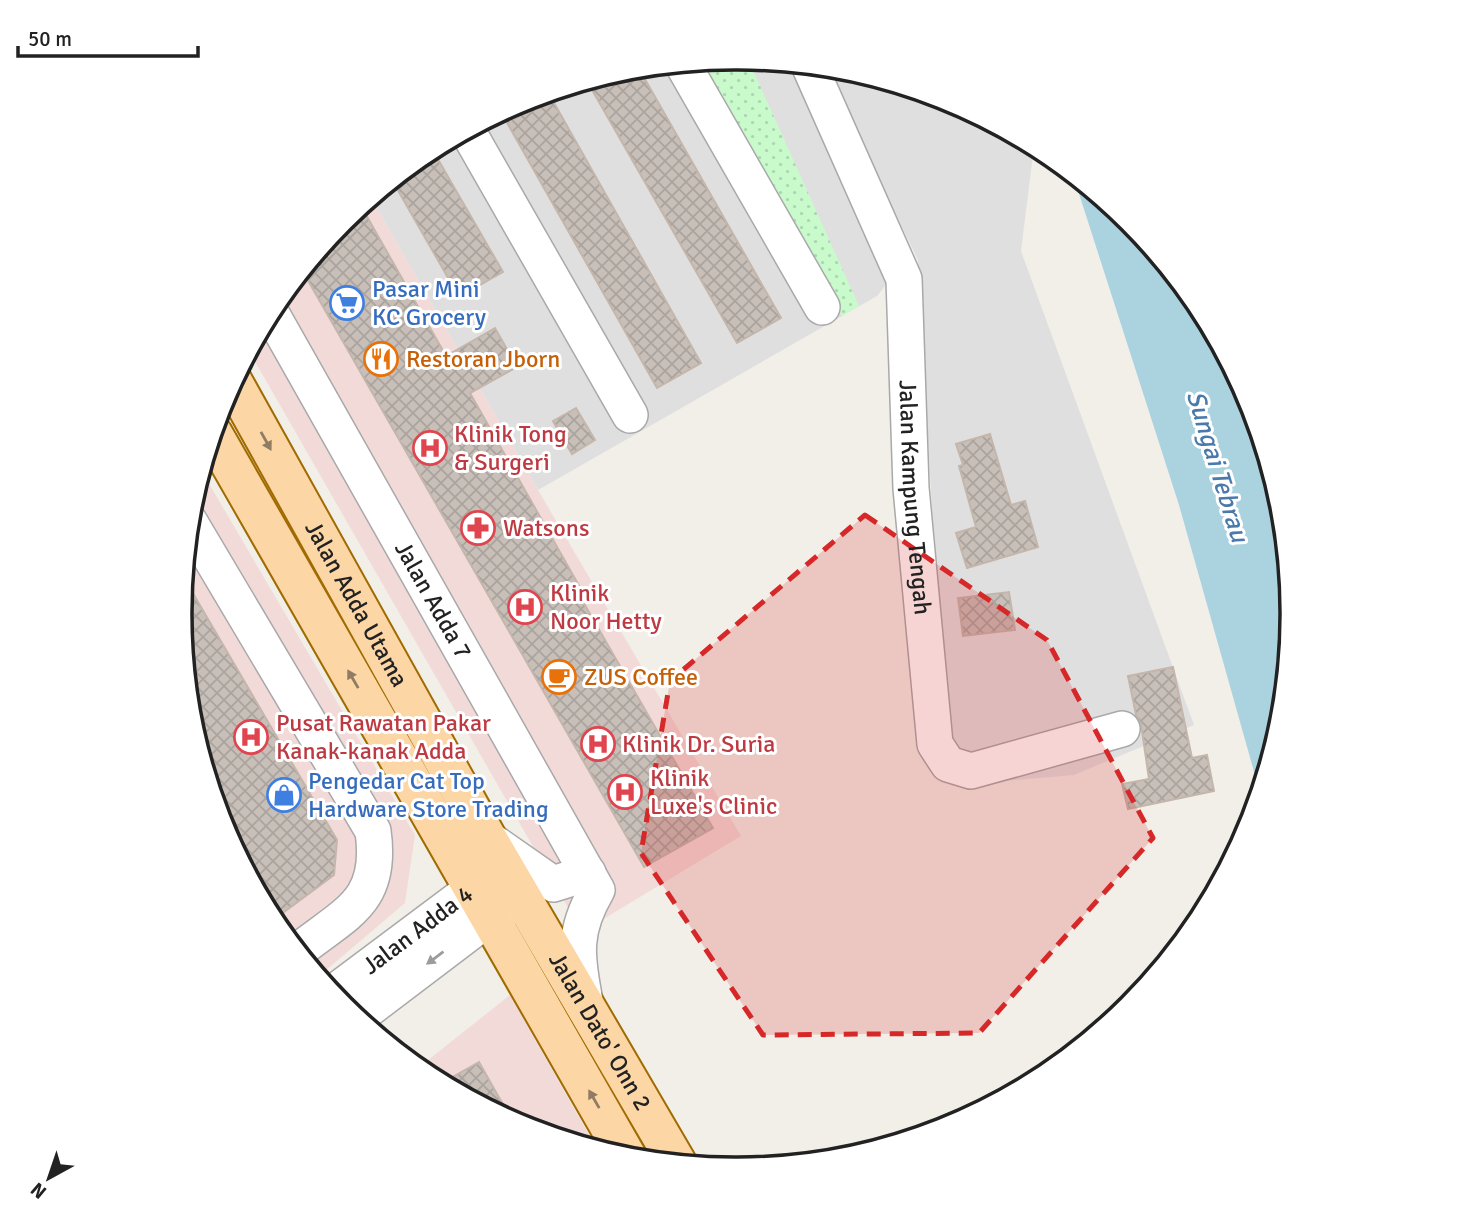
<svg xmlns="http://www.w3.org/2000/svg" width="1472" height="1227" viewBox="0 0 1472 1227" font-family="Signika,sans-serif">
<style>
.residential{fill:#e0dfdf}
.commercial{fill:#f2dad9}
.park{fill:url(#park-dots)}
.water{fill:#aad3df}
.building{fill:url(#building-cross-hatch);stroke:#c4b6ab;stroke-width:2}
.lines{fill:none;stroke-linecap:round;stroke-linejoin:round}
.minor-casing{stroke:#a9a9a9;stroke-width:38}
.major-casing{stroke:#a06b00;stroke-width:42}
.minor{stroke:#fff;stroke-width:35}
.major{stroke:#fcd6a4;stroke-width:38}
.oneway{fill:#8f7c63}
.oneway2{fill:#9c9c9c}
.marked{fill:#d62828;fill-opacity:0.2;stroke:#d62828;stroke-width:5;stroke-dasharray:14 9;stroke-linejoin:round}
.labels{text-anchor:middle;stroke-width:6;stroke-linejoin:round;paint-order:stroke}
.shop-label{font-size:24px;fill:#366cbe;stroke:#fff;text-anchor:start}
.food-label{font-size:24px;fill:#c56008;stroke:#fff;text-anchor:start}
.health-label{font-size:24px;fill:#be3a42;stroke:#fff;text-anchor:start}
.street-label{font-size:24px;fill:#222;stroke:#fff}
.water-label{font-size:26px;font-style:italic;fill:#4a7aab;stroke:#fff}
.rim{fill:none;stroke:#222;stroke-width:3.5}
</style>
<defs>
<pattern id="park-dots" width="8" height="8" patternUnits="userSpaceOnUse" patternTransform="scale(1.75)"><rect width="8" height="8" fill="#c8facc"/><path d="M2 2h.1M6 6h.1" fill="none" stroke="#acd6af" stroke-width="1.8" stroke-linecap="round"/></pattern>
<pattern id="building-cross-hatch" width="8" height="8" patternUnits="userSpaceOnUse" patternTransform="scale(1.75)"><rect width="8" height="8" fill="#c7bfb8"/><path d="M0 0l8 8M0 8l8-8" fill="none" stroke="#aba49e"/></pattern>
</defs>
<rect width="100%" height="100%" fill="#f2efe9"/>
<g class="residential">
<polygon points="736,58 792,63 889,281 877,296 538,490 371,198 428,151 524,100 628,68"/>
<polygon points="824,66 845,69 949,100 1034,146 1021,251 1194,725 1074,775 968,784 944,722 918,260"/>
</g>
<g class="commercial">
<polygon points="371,198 538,490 741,836 582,932 249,351 274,304 343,220"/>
<polygon points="201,470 415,835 405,903 318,977 274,922 222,826 191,722 180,613 191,505"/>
<polygon points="510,995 597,1149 523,1127 418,1068"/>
</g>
<polygon class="park" points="736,58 748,59 859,306 842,316 698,62"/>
<path class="water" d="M1073,175C1092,190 1114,205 1130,222C1257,358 1315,538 1281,722C1277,745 1267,769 1260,793L1179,505Z"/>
<g class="building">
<polygon points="638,67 781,318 737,343 587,81"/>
<polygon points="542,94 549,94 701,363 657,388 501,112"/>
<polygon points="432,149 503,272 459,297 392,180"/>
<polygon points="361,206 446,356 495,328 517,367 470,393 582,591 578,593 713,828 644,867 302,270 343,220"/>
<polygon points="576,408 595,440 572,454 553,421"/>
<polygon points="990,434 1011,505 1025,501 1038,547 967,568 956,533 976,527 959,466 963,465 956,444"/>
<polygon points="184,578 337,840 334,875 280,915 217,808 191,722 180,613"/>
<polygon points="1009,592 1015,630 963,636 958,598"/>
<polygon points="1173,667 1192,758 1207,755 1214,791 1128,809 1122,784 1149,779 1141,724 1136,715 1128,676"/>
<polygon points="479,1062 497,1094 513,1121 442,1083"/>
</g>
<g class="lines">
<g class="minor-casing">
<g id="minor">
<polyline points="682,63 822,307"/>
<path id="s1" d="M809,65L904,279L911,488L935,744L948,764L971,771L1122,729"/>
<polyline points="467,130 630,415"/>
<path id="s2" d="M270,311L597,890C573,931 576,955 585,1001"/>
<path d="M189,521L373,831C383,902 347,912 298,951"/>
<polyline points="490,840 553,884 588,873"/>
<path id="s3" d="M332,994L495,872"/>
<polyline points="357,1018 490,917 512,904"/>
</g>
</g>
<g class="major-casing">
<g id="major">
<path id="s4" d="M233,382L487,838L677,1163"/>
<polyline points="213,434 628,1159"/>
</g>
</g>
<use href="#minor" class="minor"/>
<use href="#major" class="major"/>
</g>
<defs><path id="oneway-solid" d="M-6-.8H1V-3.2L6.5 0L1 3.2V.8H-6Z" transform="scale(1.75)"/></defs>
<g class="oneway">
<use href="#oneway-solid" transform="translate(266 441) rotate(61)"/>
<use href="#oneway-solid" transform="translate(353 679) rotate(-120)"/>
<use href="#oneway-solid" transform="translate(594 1099) rotate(-120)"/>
</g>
<use class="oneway2" href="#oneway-solid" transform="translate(435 958) rotate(143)"/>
<path class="marked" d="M865,515L1047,640L1153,838L979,1033L763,1035L641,853L670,681Z"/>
<defs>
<g id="supermarket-ring" transform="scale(1.75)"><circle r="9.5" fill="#fff" stroke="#3f7fe0" stroke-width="1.5"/><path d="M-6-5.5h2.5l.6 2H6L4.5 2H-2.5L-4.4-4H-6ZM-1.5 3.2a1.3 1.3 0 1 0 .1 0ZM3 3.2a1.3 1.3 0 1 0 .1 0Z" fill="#3f7fe0"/></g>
<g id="restaurant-ring" transform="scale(1.75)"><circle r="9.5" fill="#fff" stroke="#e8710a" stroke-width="1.5"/><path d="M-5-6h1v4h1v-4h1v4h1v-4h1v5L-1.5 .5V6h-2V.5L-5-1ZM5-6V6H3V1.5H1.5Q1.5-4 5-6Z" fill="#e8710a"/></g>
<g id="hospital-ring" transform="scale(1.75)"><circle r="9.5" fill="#fff" stroke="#e0444e" stroke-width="1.5"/><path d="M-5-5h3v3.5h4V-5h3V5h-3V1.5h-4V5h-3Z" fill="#e0444e"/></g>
<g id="pharmacy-ring" transform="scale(1.75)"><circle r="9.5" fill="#fff" stroke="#e0444e" stroke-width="1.5"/><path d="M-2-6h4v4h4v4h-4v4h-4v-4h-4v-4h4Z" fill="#e0444e"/></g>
<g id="cafe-ring" transform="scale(1.75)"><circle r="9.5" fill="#fff" stroke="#e8710a" stroke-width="1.5"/><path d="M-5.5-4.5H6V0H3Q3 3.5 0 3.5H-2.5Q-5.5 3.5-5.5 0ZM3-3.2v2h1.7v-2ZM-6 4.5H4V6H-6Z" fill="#e8710a"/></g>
<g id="shop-ring" transform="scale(1.75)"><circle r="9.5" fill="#fff" stroke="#3f7fe0" stroke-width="1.5"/><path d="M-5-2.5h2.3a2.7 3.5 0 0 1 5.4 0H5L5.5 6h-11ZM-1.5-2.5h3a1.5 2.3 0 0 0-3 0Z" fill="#3f7fe0"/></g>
</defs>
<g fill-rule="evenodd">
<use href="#supermarket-ring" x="347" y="303"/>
<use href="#restaurant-ring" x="381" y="359"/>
<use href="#hospital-ring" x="430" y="448"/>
<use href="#pharmacy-ring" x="478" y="528"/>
<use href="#hospital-ring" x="525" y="607"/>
<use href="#cafe-ring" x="559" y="677"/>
<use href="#hospital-ring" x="251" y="737"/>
<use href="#hospital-ring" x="598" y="744"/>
<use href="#hospital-ring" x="625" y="792"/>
<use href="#shop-ring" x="284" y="795"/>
</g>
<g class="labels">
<g class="shop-label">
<text x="372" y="297">Pasar Mini<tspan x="372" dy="28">KC Grocery</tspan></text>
<text x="308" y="789">Pengedar Cat Top<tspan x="308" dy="28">Hardware Store Trading</tspan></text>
</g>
<g class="food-label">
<text x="406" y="367">Restoran Jborn</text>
<text x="584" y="685">ZUS Coffee</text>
</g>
<g class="health-label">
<text x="454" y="442">Klinik Tong<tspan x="454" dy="28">&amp; Surgeri</tspan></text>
<text x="503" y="536">Watsons</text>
<text x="550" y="601">Klinik<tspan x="550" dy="28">Noor Hetty</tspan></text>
<text x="276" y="731">Pusat Rawatan Pakar<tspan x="276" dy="28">Kanak-kanak Adda</tspan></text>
<text x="622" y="752">Klinik Dr. Suria</text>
<text x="650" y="786">Klinik<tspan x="650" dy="28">Luxe's Clinic</tspan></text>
</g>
<g class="street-label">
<text dy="8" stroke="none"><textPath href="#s1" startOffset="453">Jalan Kampung Tengah</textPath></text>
<text dy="8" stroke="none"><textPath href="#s2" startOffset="332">Jalan Adda 7</textPath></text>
<text dy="8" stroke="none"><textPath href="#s4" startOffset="254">Jalan Adda Utama</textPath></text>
<text dy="8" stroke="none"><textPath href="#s3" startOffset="107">Jalan Adda 4</textPath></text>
<text dy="8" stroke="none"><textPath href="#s4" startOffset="746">Jalan Dato' Onn 2</textPath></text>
</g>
<g class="water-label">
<text transform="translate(1218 466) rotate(73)" y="9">Sungai Tebrau</text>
</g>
</g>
<path d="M0 0H1472V1227H0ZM735 70H737A543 543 0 0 1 1280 613V614A543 543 0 0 1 737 1157H735A543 543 0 0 1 192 614V613A543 543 0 0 1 735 70Z" fill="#fff" fill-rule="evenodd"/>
<path class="rim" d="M735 70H737A543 543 0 0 1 1280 613V614A543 543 0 0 1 737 1157H735A543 543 0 0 1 192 614V613A543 543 0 0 1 735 70Z"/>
<g transform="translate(49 1178) rotate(220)" stroke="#ffffff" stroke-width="5" paint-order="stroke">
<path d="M0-5L12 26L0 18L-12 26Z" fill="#222222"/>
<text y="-10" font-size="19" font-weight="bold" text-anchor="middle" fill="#222222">N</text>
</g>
<path d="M18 46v10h180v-10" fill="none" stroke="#222222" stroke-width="3.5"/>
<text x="28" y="46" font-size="21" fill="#222222" stroke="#ffffff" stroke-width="5" paint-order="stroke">50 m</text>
</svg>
